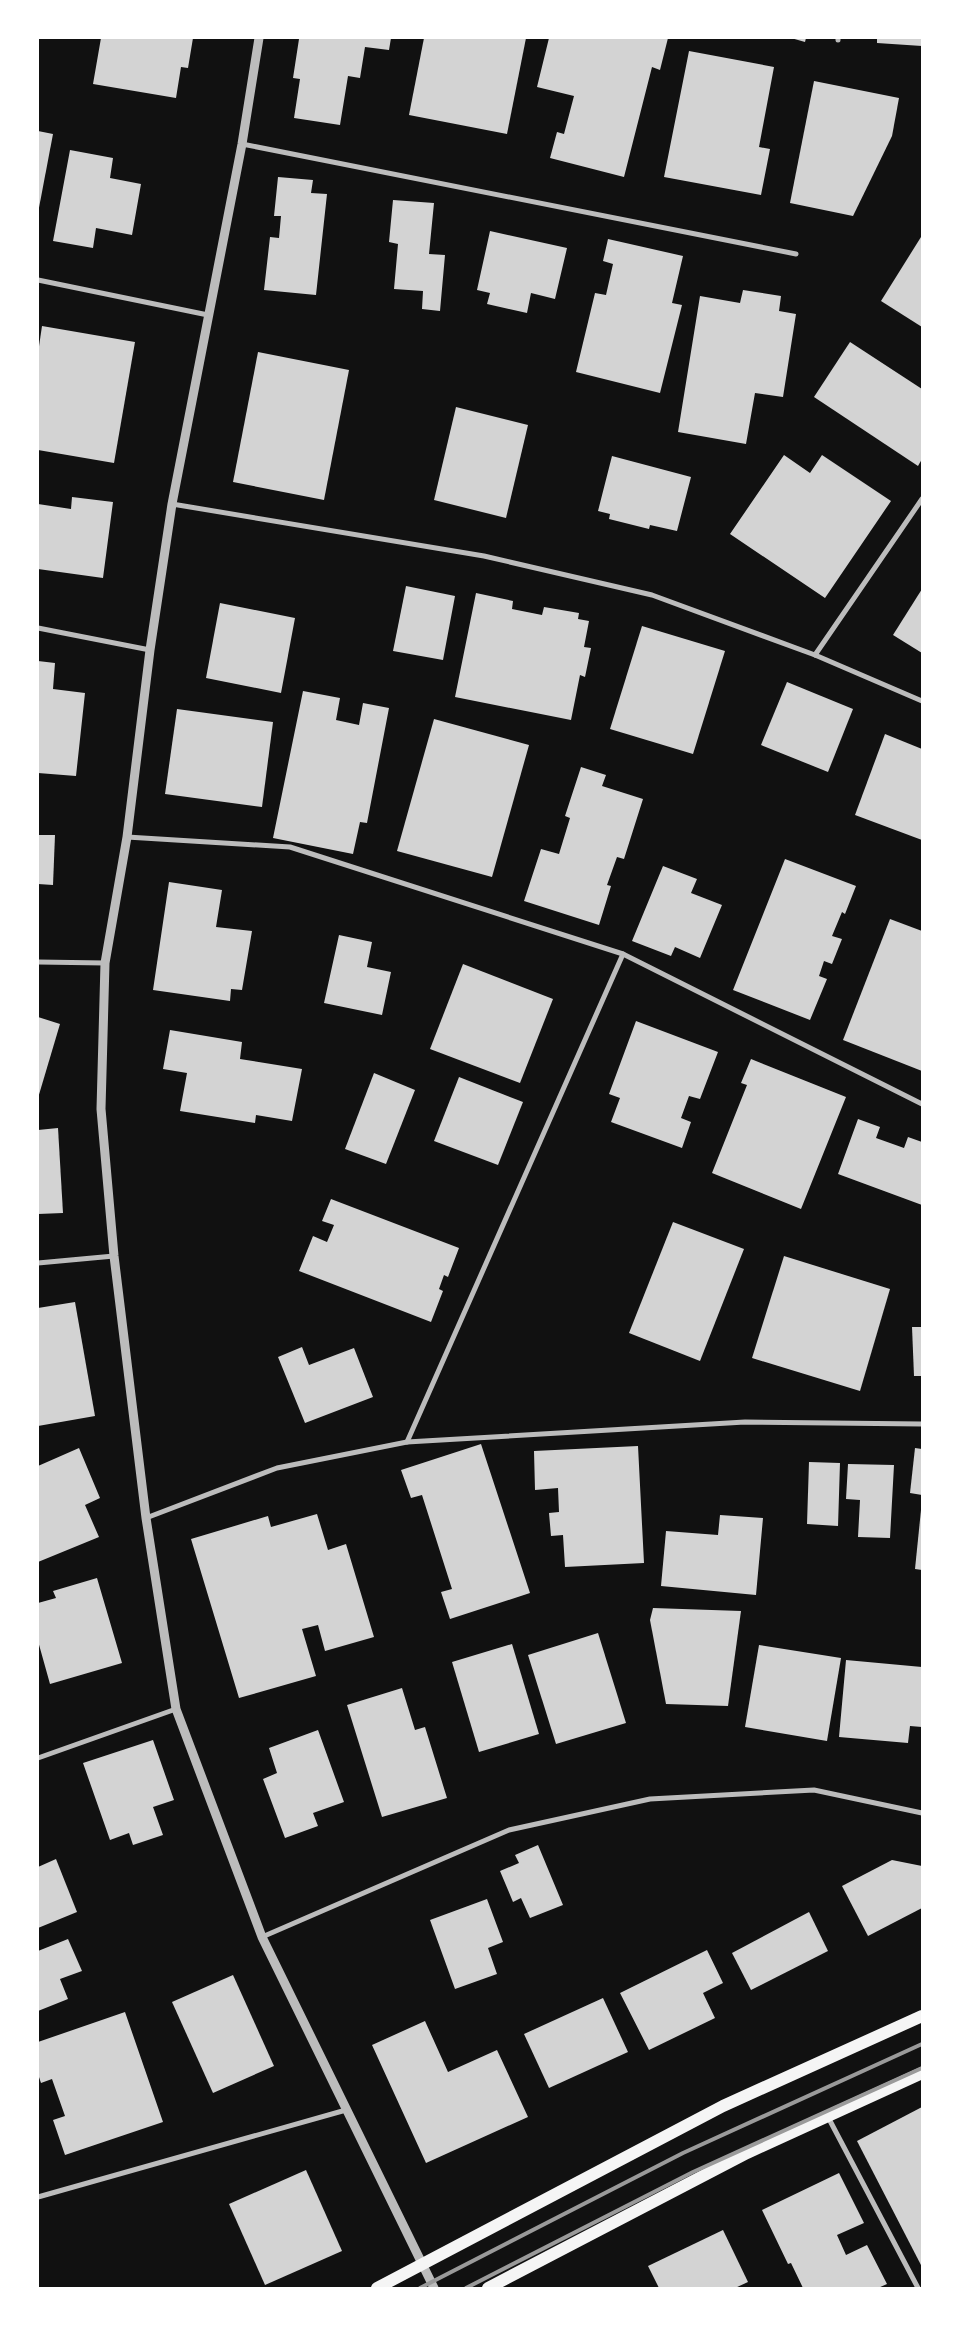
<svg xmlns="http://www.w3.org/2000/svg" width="960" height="2326" viewBox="0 0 960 2326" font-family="Poppins,sans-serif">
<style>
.building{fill:#d3d3d3}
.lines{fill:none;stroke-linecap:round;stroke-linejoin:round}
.minor{stroke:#bcbcbc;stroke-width:5}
.tertiary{stroke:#bcbcbc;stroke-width:9}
.primary{stroke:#f5f5f5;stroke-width:12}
.rail{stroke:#9a9a9a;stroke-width:4}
</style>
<rect width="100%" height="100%" fill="#111"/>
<g class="building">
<polygon points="101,38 193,38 188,68 181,67 176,98 93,84"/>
<polygon points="295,38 391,38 389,50 365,47 360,78 348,76 340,125 294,118 300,79 293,78 299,39"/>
<polygon points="424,38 526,38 507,134 409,115"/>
<polygon points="549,38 668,38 660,70 652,67 624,177 550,158 557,132 564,134 574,96 537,87"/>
<polygon points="791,38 806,38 805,42"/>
<polygon points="877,38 922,38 922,46 877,43"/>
<polygon points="689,51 774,67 759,147 770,149 761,195 664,177"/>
<polygon points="814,81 899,98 892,136 853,216 790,203"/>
<polygon points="38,131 53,134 38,213"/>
<polygon points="70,150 113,158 110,178 141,184 132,235 96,228 93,248 53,241"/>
<polygon points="278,177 313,180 311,193 327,194 316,295 264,290 270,237 279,238 281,216 274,216"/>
<polygon points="393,200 434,203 429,254 445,255 440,311 422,309 423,291 394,289 398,244 389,242"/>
<polygon points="490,231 567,248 555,299 531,293 527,313 487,304 490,293 477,290"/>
<polygon points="921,237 922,238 922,327 881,301"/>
<polygon points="608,239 683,256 672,303 682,305 660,393 576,372 595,293 606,295 613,264 603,261"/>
<polygon points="743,290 781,296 779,311 796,314 783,397 755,393 746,444 678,432 700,296 740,303"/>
<polygon points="42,326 135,342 114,463 38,450 38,353"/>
<polygon points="850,342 922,389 922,459 918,466 814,397"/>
<polygon points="258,352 349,370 324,500 233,482"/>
<polygon points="456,407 528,425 506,518 434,500"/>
<polygon points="784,455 810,473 822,455 891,501 825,598 730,534"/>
<polygon points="612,456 691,477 677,531 650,525 649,529 609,519 610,514 598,511"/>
<polygon points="72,497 113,502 103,578 38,569 38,504 71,509"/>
<polygon points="406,586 455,596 443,660 393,651"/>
<polygon points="922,589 922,653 893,635"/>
<polygon points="476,593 513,601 512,609 542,615 544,607 579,613 578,619 589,621 584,647 591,648 585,677 580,675 571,720 455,697"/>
<polygon points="220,603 295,618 281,693 206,678"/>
<polygon points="642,626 725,651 693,754 610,729"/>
<polygon points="38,661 55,663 53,689 85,693 76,776 38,773"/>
<polygon points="787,682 853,709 828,772 761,745"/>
<polygon points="303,691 340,698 336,720 359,725 363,703 389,708 367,823 360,822 353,854 273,838"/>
<polygon points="177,709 273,722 262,807 165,794"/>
<polygon points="434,719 529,745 492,877 397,851"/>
<polygon points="885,734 922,749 922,840 855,815"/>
<polygon points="581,767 606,775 602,786 643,799 624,859 617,857 607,885 611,886 599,925 524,901 541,849 559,854 570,818 565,816"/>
<polygon points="38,835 55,835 53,885 38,884"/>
<polygon points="785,859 856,886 845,914 842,912 832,936 842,939 832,964 824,961 819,976 827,979 810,1020 733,990"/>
<polygon points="663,866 697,879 691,893 722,905 700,958 675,947 671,956 632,941"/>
<polygon points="169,882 222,890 216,927 252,931 242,990 231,989 230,1001 153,990"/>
<polygon points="890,919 922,931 922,1071 843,1040"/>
<polygon points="339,935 372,942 367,967 391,972 382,1015 324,1003"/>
<polygon points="463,964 553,999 520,1083 430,1049"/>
<polygon points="38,1017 60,1024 38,1098"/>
<polygon points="636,1021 718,1052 700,1099 689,1096 681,1118 691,1122 682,1148 611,1122 620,1098 609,1094"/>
<polygon points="170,1030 242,1042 240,1059 302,1069 292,1121 256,1115 255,1123 180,1111 187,1073 163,1069"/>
<polygon points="751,1059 846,1097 801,1209 712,1173 747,1085 741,1083"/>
<polygon points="374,1073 415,1090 386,1164 345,1149"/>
<polygon points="459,1077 523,1102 498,1165 434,1141"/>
<polygon points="858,1119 880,1127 876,1138 904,1148 908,1137 922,1142 922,1205 838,1174"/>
<polygon points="58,1128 63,1213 38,1214 38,1130"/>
<polygon points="331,1199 459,1248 448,1277 444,1275 439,1289 443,1291 431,1322 299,1271 313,1236 327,1242 334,1225 322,1221"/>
<polygon points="673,1222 744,1249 700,1361 629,1333"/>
<polygon points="784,1256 890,1289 860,1391 752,1358"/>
<polygon points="75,1302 95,1416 38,1426 38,1308"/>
<polygon points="912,1327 922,1327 922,1376 914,1376"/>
<polygon points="302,1347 309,1365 354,1348 373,1397 305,1423 278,1357"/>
<polygon points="481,1444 530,1593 450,1619 441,1592 452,1589 422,1495 411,1498 401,1470"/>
<polygon points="638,1446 644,1563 565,1567 563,1535 551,1536 549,1513 559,1512 558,1488 535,1490 534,1451"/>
<polygon points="79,1448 100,1498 85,1505 99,1537 38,1562 38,1466"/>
<polygon points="915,1448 922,1449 922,1495 910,1493"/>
<polygon points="809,1462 840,1463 838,1526 807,1524"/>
<polygon points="848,1464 894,1465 890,1538 858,1537 860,1500 846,1499"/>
<polygon points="921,1510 922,1511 922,1570 915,1569"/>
<polygon points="317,1514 328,1550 346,1544 374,1637 325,1651 318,1625 302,1629 316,1676 239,1698 191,1539 268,1516 271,1527"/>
<polygon points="720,1515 763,1518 756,1595 661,1586 666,1531 718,1535"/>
<polygon points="97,1578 122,1663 50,1684 38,1641 38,1603 56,1598 53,1591"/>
<polygon points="653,1608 741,1611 728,1706 666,1704 650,1620"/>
<polygon points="598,1633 626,1723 556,1744 528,1655"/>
<polygon points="512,1644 539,1734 479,1752 452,1662"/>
<polygon points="759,1645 841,1658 827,1741 745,1727"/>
<polygon points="846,1660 922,1667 922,1727 910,1726 908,1743 839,1737"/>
<polygon points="402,1688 415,1730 425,1727 447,1798 382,1817 347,1705"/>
<polygon points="318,1730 344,1802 313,1813 318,1826 285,1838 263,1779 277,1773 269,1748"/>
<polygon points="153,1740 174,1800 153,1807 163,1835 133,1845 129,1833 110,1840 83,1763"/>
<polygon points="538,1845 563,1905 530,1918 521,1898 513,1902 500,1871 519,1863 515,1855"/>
<polygon points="56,1859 77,1912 38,1928 38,1867"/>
<polygon points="892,1860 922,1866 922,1908 868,1936 842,1886"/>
<polygon points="487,1899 503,1942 488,1948 497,1974 455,1989 430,1920"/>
<polygon points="809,1912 828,1951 751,1990 732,1953"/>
<polygon points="68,1939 82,1971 60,1979 68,1999 38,2011 38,1951"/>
<polygon points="707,1950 723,1983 703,1993 715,2018 649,2050 620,1993"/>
<polygon points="233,1975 274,2066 213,2093 172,2002"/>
<polygon points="603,1998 628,2052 549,2088 524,2034"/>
<polygon points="125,2012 163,2122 65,2155 53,2120 65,2116 52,2079 41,2083 38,2074 38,2042"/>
<polygon points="425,2021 448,2072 497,2050 528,2117 426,2163 372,2045"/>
<polygon points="922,2107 922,2267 857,2141"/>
<polygon points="306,2170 342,2251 265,2285 229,2204"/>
<polygon points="839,2173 864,2223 837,2235 846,2255 867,2245 887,2284 878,2288 803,2288 791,2263 788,2264 762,2210"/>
<polygon points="723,2230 748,2282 735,2288 659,2288 648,2266"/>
</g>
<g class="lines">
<g class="minor">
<polyline points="838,40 838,38"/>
<polyline points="242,144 796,254"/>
<polyline points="38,280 208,315"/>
<polyline points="172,504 484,556 652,595 815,655 922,701"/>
<polyline points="38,628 150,650"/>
<polyline points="815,655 922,499"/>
<polyline points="127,837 290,847 623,954 922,1104"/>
<polyline points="38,962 105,963"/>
<polyline points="38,1263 114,1256"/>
<polyline points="407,1442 623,954"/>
<polyline points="146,1518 277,1468 407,1442 745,1422 922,1424"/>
<polyline points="38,1758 176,1709"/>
<polyline points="262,1937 509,1830 650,1799 814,1790 922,1813"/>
<polyline points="828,2117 918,2288"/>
<polyline points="38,2197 346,2110"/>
</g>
<polyline class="tertiary" points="259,38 242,144 172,504 150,650 127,837 105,963 101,1109 114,1256 146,1518 176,1709 262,1937 434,2288"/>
<g class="primary">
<polyline points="377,2288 723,2106 922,2016"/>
<polyline points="488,2288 747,2153 922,2073"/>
</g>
<g class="rail">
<polyline points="420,2288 683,2153 922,2044"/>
<polyline points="466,2288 693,2172 922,2068"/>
</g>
</g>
<rect width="960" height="2326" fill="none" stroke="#ffffff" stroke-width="78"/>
</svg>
